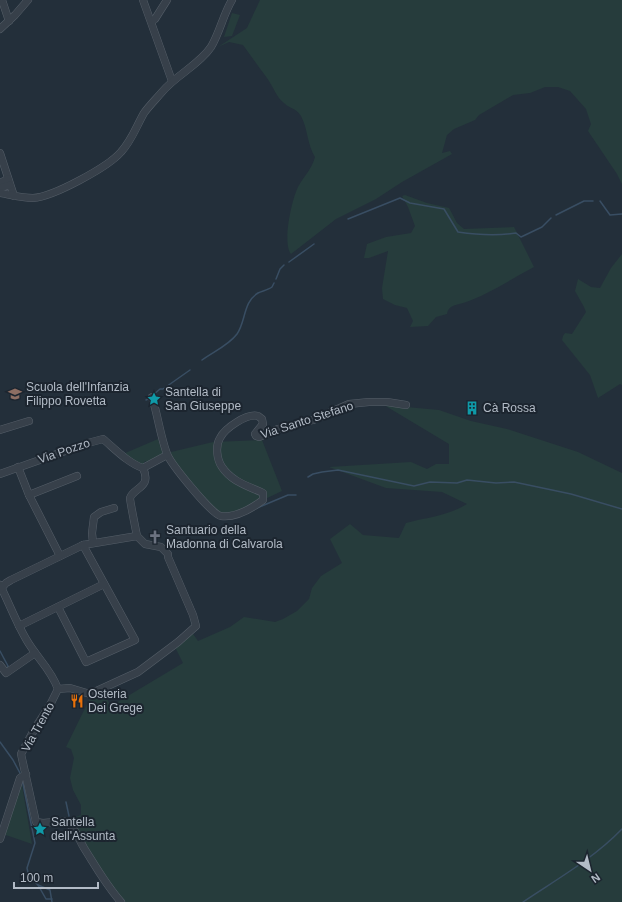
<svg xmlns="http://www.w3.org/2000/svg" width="622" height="902" viewBox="0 0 622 902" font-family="Helvetica,sans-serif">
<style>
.green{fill:#263c3c}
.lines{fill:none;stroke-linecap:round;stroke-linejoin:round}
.stream{stroke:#394e63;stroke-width:1.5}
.minor-casing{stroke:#555e68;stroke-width:8}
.minor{stroke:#37404a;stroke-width:7}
.labels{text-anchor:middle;stroke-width:4;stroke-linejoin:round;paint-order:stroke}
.poi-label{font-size:12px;fill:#b2bbc6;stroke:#1c252f;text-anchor:start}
.street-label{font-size:12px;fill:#b2bbc6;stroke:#1c252f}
</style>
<rect width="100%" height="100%" fill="#232f3a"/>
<g class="green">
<path d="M260,0H622V184L617,174L588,131L591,124L586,109L570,91L558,87H545L530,93L513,95L479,115L475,120L454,129L447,135L442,153L450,151L452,154L402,182L376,199L336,219L291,254C282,243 292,199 298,187C304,176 312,169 315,157C307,144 308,129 301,116C295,107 290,109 284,103C276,97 273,86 267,78C259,67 251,56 243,45L229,42L218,47L247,28Z"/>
<polygon points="232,13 240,15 232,36 224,37"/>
<path d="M405,195L427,203L449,208L457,223L464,229L514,227L534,267C511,279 488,295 463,303C455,305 448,306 447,314L436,317L428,326L410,327L413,321L407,308L395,305L383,299L382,288L388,251L369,258H364L367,244L386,237L411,233L415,226L408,207L402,196Z"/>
<polygon points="622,254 622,385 620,384 598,398 590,375 562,340 563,336 565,333 572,334 586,312 584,307 575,291 578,279 591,287 600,288 611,268"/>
<path d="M384,405L439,410L471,421L507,429L578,452L622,473V902H123L68,820L81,815V805L73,790L70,778L74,758L71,749L66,747L90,698L103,692L111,706L183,663L175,647L191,631L198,641L230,627L244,617L275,622L283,619L297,611L309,599L312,588L321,576L342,563L330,539L350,524L363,535L399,538L406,523C428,517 448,516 467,504L442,492L386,488L329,467L411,462L427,469L436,464H449V444Z"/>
<polygon points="158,439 163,454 147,463 146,461 144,462 144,464 140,465 123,454"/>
<polygon points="262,440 282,491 233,514 215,512 170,459 171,452 213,442"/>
<polygon points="21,780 32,844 3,834"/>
</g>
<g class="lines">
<g class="stream">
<polyline points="600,201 610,215 622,214"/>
<polyline points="556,215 584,201 593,201"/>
<path d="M348,219L400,198L410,203L444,209L458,232C478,235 497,236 516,233L521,237L542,227L551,218"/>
<polyline points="289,262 314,244"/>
<polyline points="276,279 280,269 284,265"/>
<path d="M202,360C213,352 229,345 237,334C246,321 243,302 258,293C262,291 268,290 272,287L274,283"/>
<polyline points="153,395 160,389 163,389 190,370"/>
<polyline points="146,400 148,399"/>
<polyline points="308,477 313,474 322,472 338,470 414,486 430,482 457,483 467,480 496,483 514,482 571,494 622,509"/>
<polyline points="257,508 288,495 296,495"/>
<polyline points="0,651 8,666 7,669"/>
<polyline points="0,742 13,760 21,775"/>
<polyline points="22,779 35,843 27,868 29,877 38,885 50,890 52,902"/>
<polyline points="66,802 69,816"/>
<polyline points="69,819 72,821"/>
<polyline points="38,885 46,899 52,899"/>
<path d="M523,902C557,879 593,859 622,829"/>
</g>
<g class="minor-casing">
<g id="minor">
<polyline points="2,0 9,21"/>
<polyline points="143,0 172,81"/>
<polyline points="152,21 155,19 167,0"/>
<polyline points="0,29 15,15 28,0"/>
<polyline points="0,153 14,196"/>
<polyline points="0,183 8,179"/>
<polyline points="0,188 10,185"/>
<path d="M0,193C11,195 22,198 33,198C53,197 108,167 121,152C132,140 136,127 144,113C149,106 156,99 162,92C176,75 199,65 211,47C220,32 223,15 232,0"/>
<path d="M152,397C158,416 160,435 167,454C171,464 212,515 221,516C236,518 251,509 263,500V493C248,486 232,482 222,467C217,460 215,446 220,438C225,428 247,413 258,416L262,419L263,424L255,434L256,436L259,437L278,429L313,420L349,404L369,402H387L406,405"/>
<polyline points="0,430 29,421"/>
<polyline points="18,467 29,495 60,556"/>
<path d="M0,474L88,443L103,439C115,449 128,463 143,468L167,455"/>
<polyline points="29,495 77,476"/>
<path d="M137,536C136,531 130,500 130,498C134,487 152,488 143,468"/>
<polyline points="93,543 92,533 94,517 101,512 114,508"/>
<path d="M0,585C9,603 16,622 26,639C36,657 51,669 58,689L50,705L34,730L21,754L36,822L43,823L65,821C75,826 79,840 84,848C96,867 106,885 121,902"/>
<polyline points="0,590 6,583 11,580 83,545 137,536 145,544 161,547 168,554 168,557 193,615 196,626 178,642 138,672 90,694 70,688 58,689"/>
<polyline points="58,607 86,662 135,640 83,545"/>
<polyline points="19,626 104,584"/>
<polyline points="0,665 6,673 35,653"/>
<polyline points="0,839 20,778 26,774"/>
</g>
</g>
<use href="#minor" class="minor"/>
</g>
<defs>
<g id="school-bare" transform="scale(1.08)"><path d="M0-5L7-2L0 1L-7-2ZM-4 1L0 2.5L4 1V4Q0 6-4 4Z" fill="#8d6e63" stroke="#1c252f" stroke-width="2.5" paint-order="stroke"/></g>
<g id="sight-bare" transform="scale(1.08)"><path d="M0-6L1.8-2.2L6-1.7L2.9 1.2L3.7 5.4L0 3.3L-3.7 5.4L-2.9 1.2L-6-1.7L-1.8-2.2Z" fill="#0f9aa8" stroke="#1c252f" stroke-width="2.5" paint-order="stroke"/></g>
<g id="building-bare" transform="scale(1.08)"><path d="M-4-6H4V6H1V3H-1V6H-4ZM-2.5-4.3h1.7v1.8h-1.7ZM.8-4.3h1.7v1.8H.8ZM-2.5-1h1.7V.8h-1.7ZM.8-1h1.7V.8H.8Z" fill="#0f9aa8" stroke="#1c252f" stroke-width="2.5" paint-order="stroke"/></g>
<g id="church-bare" transform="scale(1.08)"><path d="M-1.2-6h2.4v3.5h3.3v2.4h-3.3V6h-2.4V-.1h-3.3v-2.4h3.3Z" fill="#6b7280" stroke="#1c252f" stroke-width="2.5" paint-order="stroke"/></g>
<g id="restaurant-bare" transform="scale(1.08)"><path d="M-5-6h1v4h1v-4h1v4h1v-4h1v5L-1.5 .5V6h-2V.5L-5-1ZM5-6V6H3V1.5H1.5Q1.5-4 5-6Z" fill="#e8710a" stroke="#1c252f" stroke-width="2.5" paint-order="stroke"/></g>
</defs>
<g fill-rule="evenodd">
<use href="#school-bare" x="15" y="394"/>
<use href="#sight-bare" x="154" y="399"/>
<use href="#building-bare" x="472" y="408"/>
<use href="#church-bare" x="155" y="537"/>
<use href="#restaurant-bare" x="77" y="701"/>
<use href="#sight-bare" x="40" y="829"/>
</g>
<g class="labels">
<g class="poi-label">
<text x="26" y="391">Scuola dell'Infanzia<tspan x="26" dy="14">Filippo Rovetta</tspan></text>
<text x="165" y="396">Santella di<tspan x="165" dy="14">San Giuseppe</tspan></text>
<text x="483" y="412">Cà Rossa</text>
<text x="166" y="534">Santuario della<tspan x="166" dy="14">Madonna di Calvarola</tspan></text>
<text x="88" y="698">Osteria<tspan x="88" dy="14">Dei Grege</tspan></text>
<text x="51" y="826">Santella<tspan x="51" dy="14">dell'Assunta</tspan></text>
</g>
<g class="street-label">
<text transform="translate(307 420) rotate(-18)" y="4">Via Santo Stefano</text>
<text transform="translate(64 451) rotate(-19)" y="4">Via Pozzo</text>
<text transform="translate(38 727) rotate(-61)" y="4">Via Trento</text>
</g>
</g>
<g transform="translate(590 870) rotate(145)" stroke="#1c252f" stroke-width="3" paint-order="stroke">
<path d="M0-3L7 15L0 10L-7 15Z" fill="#b2bbc6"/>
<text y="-6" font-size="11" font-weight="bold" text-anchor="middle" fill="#b2bbc6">N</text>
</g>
<path d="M14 882v6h84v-6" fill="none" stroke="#b2bbc6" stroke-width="2"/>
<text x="20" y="882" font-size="12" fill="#b2bbc6" stroke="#1c252f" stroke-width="3" paint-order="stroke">100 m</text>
</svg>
